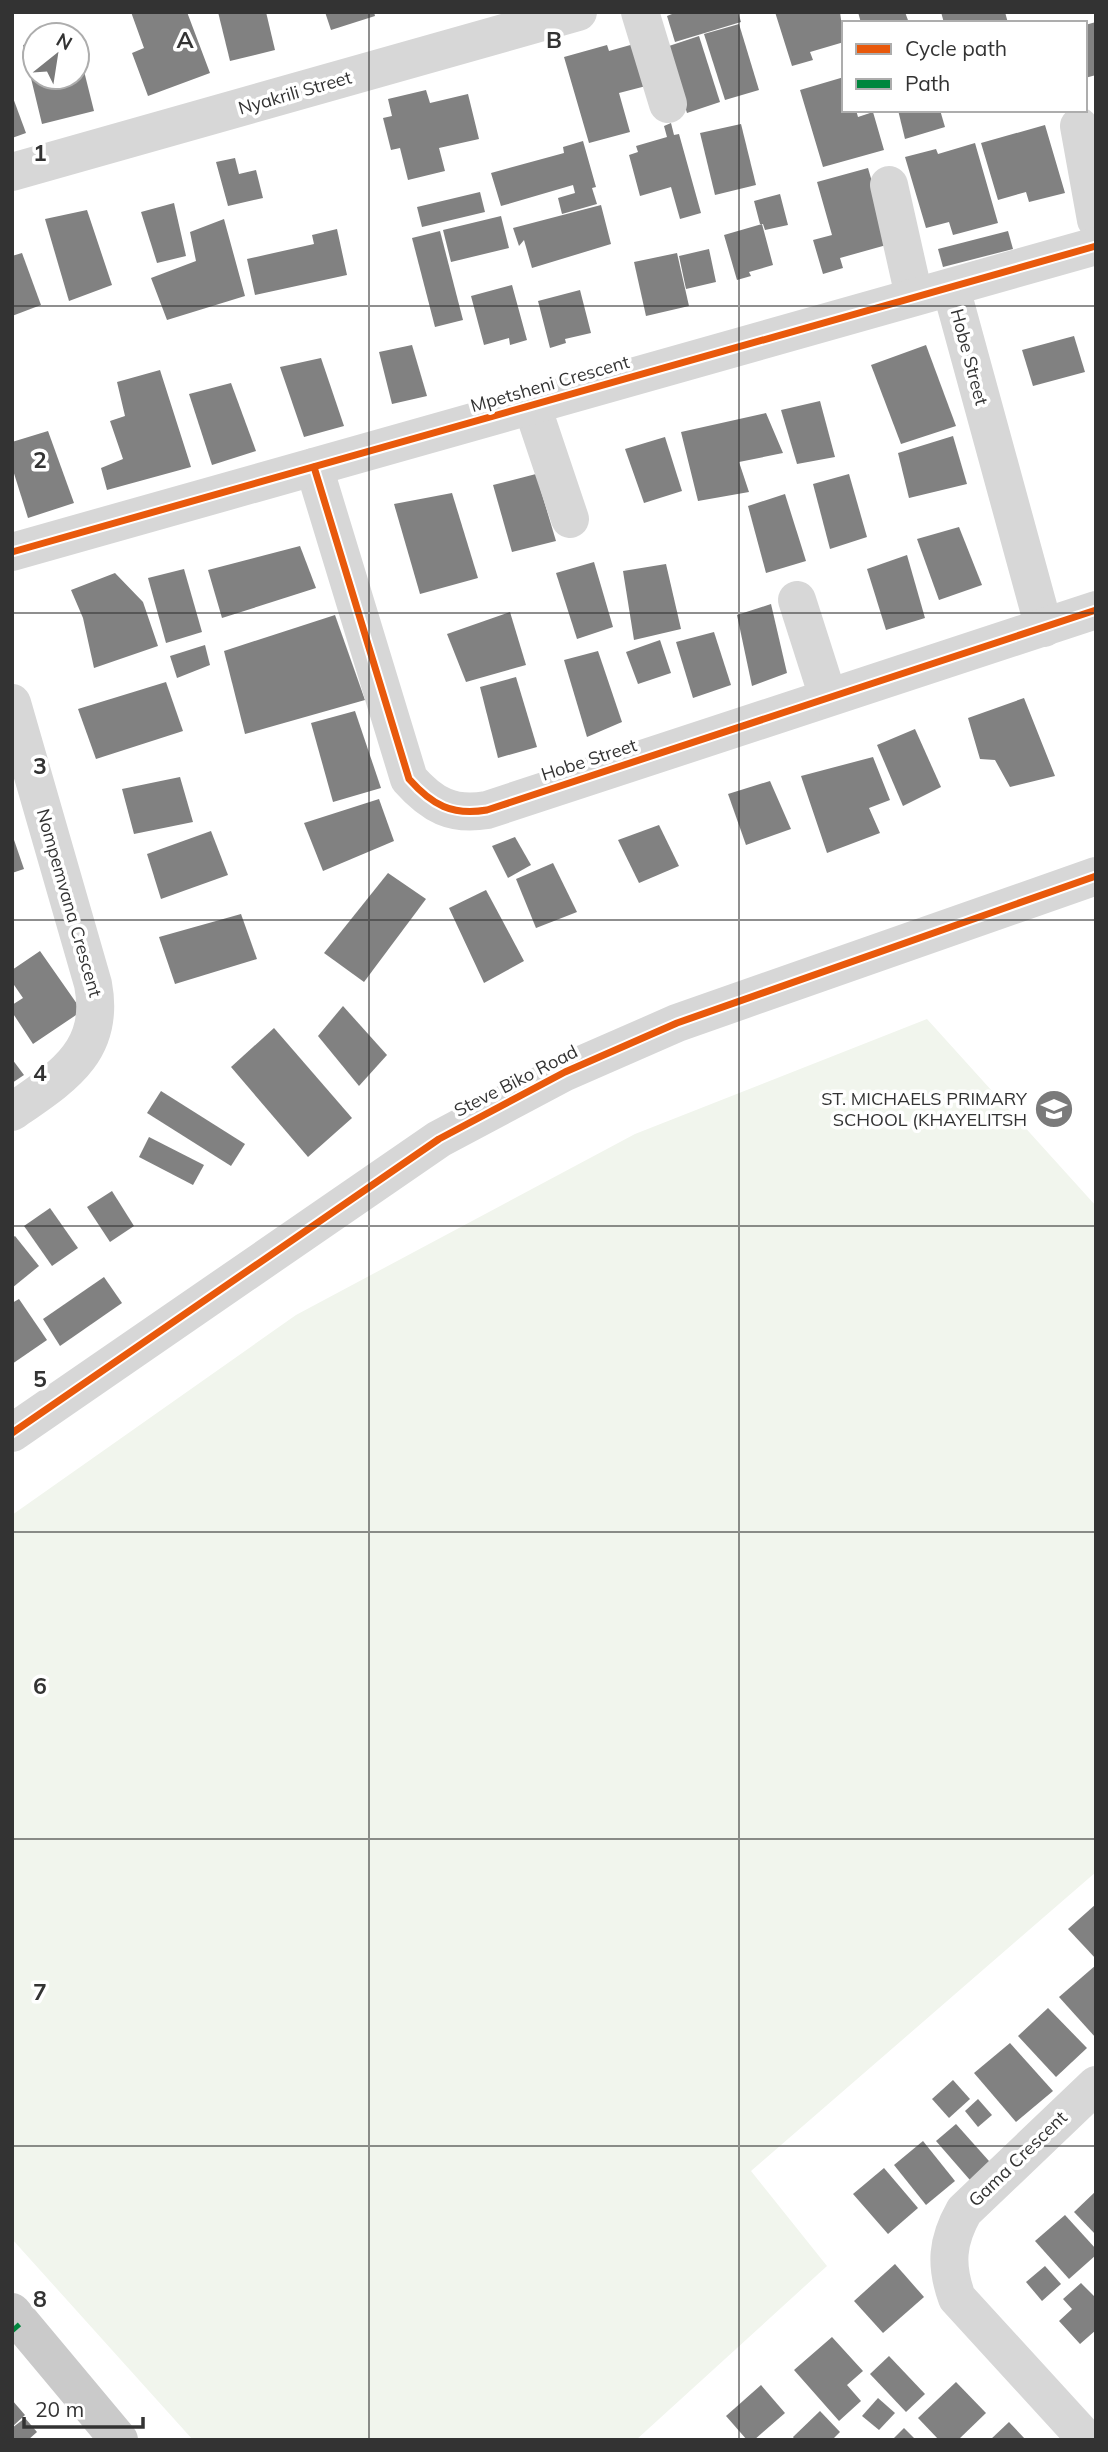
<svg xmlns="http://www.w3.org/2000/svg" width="1108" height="2452" viewBox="0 0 1108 2452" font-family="Mulish,sans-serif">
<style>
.green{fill:#f1f5ed}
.building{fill:#818181}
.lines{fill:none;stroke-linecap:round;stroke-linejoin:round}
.minor{stroke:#d7d7d7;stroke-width:38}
.major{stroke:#cacaca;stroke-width:38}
.quiet{stroke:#00873e;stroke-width:5;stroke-dasharray:10 5;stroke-linecap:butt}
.cycleway-casing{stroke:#fff;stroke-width:11}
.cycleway{stroke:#e8590c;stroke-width:7}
.grid{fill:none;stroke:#333;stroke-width:2;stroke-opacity:0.55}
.labels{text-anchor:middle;stroke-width:7;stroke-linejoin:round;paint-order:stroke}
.street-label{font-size:18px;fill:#333;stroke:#fff}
.poi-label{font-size:18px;fill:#333;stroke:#fff;text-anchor:end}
.grid-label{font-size:23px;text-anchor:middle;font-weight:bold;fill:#333;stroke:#fff;stroke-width:7;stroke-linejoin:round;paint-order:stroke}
</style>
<rect width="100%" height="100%" fill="#fff"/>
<polygon class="green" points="927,1019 1096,1206 1096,1872 751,2171 827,2266 636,2440 193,2440 12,2239 12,1515 296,1315 635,1134"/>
<g class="building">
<polygon points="131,12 187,12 210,73 148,96 132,53 144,48"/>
<polygon points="218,12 266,12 275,50 230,61"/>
<polygon points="325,12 374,12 375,16 331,30"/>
<polygon points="677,12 738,12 741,22 675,42 667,16"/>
<polygon points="775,12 840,12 844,42 810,52 813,60 792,66"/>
<polygon points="858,12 905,12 909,23 861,23"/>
<polygon points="941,12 1005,12 1008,23 944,23"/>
<polygon points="1096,22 1096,75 1085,78 1085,25"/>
<polygon points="739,24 759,90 725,100 704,34"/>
<polygon points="699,36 720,102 687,113 666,47"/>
<polygon points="35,42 35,77 77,77 78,47 94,111 42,124 23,45"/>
<polygon points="634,44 646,86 619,93 630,132 589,143 564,57 607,45 609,51"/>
<polygon points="844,77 844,110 856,110 858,117 873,112 884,150 823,167 800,90"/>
<polygon points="426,90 430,103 468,94 479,139 439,148 445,171 408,180 400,148 391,150 383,118 392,116 388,99"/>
<polygon points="12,95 26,133 12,138"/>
<polygon points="898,110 940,110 945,127 905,139"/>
<polygon points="671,123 674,135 679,134 701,213 680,219 671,187 640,196 629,155 638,152 636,146 667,137 664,126"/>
<polygon points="741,124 756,185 715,195 700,133"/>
<polygon points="1045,125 1065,193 1029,202 1026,192 998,200 981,143"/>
<polygon points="583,141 596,187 592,188 597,204 562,214 558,198 575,193 573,185 501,206 491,173 564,153 563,147"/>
<polygon points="975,143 998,223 953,235 949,222 926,228 905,157 936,149 938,154"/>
<polygon points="235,158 239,174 256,170 263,198 228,206 216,162"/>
<polygon points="868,168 890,244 840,258 843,268 823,274 813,240 832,235 817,182"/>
<polygon points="480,192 485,212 422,227 417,207"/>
<polygon points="780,194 788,225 765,230 763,224 760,224 754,201"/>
<polygon points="174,203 186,256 157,263 141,212"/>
<polygon points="601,205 611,244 532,268 524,240 519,246 513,228"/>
<polygon points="87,210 112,285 69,301 45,219"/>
<polygon points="501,216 509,248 451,262 443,230"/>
<polygon points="224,219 245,296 167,320 151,278 196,261 190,232"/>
<polygon points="762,224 773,265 749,272 751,276 737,280 724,235"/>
<polygon points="337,229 347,275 255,295 247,259 314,244 312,235"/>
<polygon points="440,231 463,320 435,327 412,238"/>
<polygon points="1008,231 1013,249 943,267 938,249"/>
<polygon points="709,249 716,282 686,289 679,256"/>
<polygon points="22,253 41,305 12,316 12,256"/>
<polygon points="677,253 689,306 646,316 634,262"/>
<polygon points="512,285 527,340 510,345 509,338 484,345 471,296"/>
<polygon points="580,290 591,333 565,339 566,343 550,348 538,301"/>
<polygon points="1074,336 1085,372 1033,386 1022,350"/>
<polygon points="412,345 427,396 392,404 379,352"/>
<polygon points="926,345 956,426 901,444 871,365"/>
<polygon points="321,358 344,426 304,437 280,367"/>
<polygon points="160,370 191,467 107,490 101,468 123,459 110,421 125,416 117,382"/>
<polygon points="231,383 256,451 212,465 189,394"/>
<polygon points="820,401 835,457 797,464 781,410"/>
<polygon points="766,413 783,453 739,462 749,492 698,501 681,432"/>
<polygon points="48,431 74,503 28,518 12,467 12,442"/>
<polygon points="953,436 967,484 909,498 898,453"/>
<polygon points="665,437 682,491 644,503 625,449"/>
<polygon points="536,474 556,541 512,552 493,485"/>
<polygon points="849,474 867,537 830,549 813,484"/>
<polygon points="452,493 478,578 420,594 394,504"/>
<polygon points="785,494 806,561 766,573 748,506"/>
<polygon points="959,527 982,585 939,600 917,539"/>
<polygon points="300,546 316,588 222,618 208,570"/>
<polygon points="907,555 925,618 886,630 867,569"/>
<polygon points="594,562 613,627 577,639 556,573"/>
<polygon points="666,564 681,629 634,640 623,571"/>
<polygon points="184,569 202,632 166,643 148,578"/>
<polygon points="115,573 143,602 158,646 94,668 83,618 71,590"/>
<polygon points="771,604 787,673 752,686 737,615"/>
<polygon points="510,612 526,665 466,682 447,634"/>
<polygon points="335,615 365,700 245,734 224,651"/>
<polygon points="714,632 731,685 693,698 676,642"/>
<polygon points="660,640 671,673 638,684 626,652"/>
<polygon points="205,645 210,665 177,678 170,656"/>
<polygon points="598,651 622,722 587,737 564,660"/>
<polygon points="516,677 537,747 498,758 480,687"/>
<polygon points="166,682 183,731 96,759 78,709"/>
<polygon points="1024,698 1055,776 1010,787 995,760 980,759 968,718"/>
<polygon points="355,711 381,788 333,802 311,723"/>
<polygon points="915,729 941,787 903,806 877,745"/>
<polygon points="873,757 890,800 869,808 880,833 827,853 801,776"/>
<polygon points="180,777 193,822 134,834 122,789"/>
<polygon points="770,781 791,829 746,845 728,794"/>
<polygon points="379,799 394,841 323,871 304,823"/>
<polygon points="659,825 679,866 639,883 618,840"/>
<polygon points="211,831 228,875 161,899 147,854"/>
<polygon points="12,834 24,869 12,873"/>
<polygon points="515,837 531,865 508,878 492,846"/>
<polygon points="553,863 577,912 536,928 516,879"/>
<polygon points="388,873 426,899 364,982 324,953"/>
<polygon points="486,890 524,961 484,983 449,908"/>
<polygon points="241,914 257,959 175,984 159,937"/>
<polygon points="40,951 82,1011 33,1044 12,1012 12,1005 23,998 12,982 12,970"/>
<polygon points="343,1006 387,1055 359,1086 318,1036"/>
<polygon points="274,1028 352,1118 308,1157 231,1067"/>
<polygon points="12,1059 24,1075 12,1083"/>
<polygon points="161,1091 245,1144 231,1166 147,1113"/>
<polygon points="149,1137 204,1165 193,1185 139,1157"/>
<polygon points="112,1191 134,1226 110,1242 87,1207"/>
<polygon points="50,1208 78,1248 52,1266 24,1226"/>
<polygon points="15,1236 39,1266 12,1288 12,1238"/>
<polygon points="104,1277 122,1303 60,1346 43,1319"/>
<polygon points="19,1299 47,1340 12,1364 12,1303"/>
<polygon points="1096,1904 1096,1959 1068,1929"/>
<polygon points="1096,1965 1096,2038 1059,1997"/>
<polygon points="1048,2008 1087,2048 1056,2077 1018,2036"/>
<polygon points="1010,2043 1053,2091 1016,2122 974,2073"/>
<polygon points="953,2080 970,2099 949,2118 932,2099"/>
<polygon points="978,2099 992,2115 978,2127 965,2111"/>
<polygon points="956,2124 997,2170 976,2187 936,2141"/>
<polygon points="923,2141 955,2181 926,2205 894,2165"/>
<polygon points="884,2168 918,2208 888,2234 853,2194"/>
<polygon points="1096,2191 1096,2235 1074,2212"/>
<polygon points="1065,2215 1096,2249 1096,2255 1069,2279 1035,2241"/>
<polygon points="895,2264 924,2297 883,2333 854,2301"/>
<polygon points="1045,2266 1061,2284 1042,2301 1026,2282"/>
<polygon points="1081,2283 1096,2298 1096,2330 1080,2344 1059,2321 1072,2309 1063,2299"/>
<polygon points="832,2337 863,2371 847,2385 861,2401 839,2421 794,2370"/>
<polygon points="889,2356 925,2394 906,2412 870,2374"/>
<polygon points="956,2382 986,2413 958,2440 939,2440 918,2418"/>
<polygon points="761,2385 785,2413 754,2440 747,2440 726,2416"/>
<polygon points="878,2398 895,2413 879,2430 862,2416"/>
<polygon points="12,2400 25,2415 12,2427"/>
<polygon points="820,2411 840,2432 832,2440 795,2440 793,2437"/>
<polygon points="25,2418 37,2432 28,2440 12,2440 12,2428"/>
<polygon points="1009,2422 1026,2440 990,2440"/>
<polygon points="904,2428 916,2440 892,2440"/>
</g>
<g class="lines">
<g class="minor">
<polyline points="640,12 668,104"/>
<polyline points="1079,126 1096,220"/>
<polyline points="12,172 578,12"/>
<polyline points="889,185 914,296"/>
<polyline points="951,288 1044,628"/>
<polyline points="532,406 570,519"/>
<path d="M314,467L409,779C432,805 452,816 487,810L1096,610"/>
<polyline points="12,552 1096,246"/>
<polyline points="797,600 828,697"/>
<path d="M12,703L93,984C106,1052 61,1078 12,1112"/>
<polyline points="12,1433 439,1139 565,1072 677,1023 1096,876"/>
<path d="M1087,2440L957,2298C945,2265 947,2241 964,2211L1096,2085"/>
</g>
<polyline class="major" points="12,2312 119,2440"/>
<polyline class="quiet" points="12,2331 21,2323"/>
<g class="cycleway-casing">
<g id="cycleway">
<path d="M314,467L409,779C432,805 452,816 487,810L1096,610"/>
<polyline points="12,552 1096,246"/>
<polyline points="12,1433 439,1139 565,1072 677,1023 1096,876"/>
</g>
</g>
<use href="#cycleway" class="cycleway"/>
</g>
<path class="grid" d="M369,12V2440M739,12V2440M12,306H1096M12,613H1096M12,920H1096M12,1226H1096M12,1532H1096M12,1839H1096M12,2146H1096"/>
<defs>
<g id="school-disc" transform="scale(2.0125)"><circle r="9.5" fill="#7a7a7a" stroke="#fff"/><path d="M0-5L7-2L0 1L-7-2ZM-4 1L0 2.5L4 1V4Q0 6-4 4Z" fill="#fff"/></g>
</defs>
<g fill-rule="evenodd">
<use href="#school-disc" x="1054" y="1109"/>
</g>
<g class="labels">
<g class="street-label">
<text transform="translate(295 93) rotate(-16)" y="6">Nyakrili Street</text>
<text transform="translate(969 357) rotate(75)" y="6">Hobe Street</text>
<text transform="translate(550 384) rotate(-16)" y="6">Mpetsheni Crescent</text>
<text transform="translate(589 760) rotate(-18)" y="6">Hobe Street</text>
<text transform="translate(69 903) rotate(74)" y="6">Nompemvana Crescent</text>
<text transform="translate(516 1081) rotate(-27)" y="6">Steve Biko Road</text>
<text transform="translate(1018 2159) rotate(-44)" y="6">Gama Crescent</text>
</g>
<g class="poi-label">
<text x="1027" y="1105">ST. MICHAELS PRIMARY<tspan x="1027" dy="21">SCHOOL (KHAYELITSH</tspan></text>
</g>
</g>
<g class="grid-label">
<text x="185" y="48">A</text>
<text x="554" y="48">B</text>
<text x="40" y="161">1</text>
<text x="40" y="468">2</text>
<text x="40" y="774">3</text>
<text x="40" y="1081">4</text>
<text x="40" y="1387">5</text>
<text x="40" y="1694">6</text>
<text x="40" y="2000">7</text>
<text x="40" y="2307">8</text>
</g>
<rect width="1108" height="2452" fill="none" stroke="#333333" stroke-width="28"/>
<rect x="842" y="21" width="245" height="91" fill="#ffffff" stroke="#adadad" stroke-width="2"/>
<rect x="856" y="44" width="35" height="10" fill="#e8590c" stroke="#adadad" stroke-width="2"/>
<text x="905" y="56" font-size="21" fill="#333333">Cycle path</text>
<rect x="856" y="79" width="35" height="10" fill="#00873e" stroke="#adadad" stroke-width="2"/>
<text x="905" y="91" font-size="21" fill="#333333">Path</text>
<g transform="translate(56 56) rotate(30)"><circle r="33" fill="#ffffff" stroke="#adadad" stroke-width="2"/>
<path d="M0-5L12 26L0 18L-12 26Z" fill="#7a7a7a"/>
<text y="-10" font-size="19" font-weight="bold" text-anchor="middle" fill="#333333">N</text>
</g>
<path d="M24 2417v10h119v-10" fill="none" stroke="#333333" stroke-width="3.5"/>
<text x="35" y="2417" font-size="21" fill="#333333" stroke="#ffffff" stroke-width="5" paint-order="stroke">20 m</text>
</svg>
